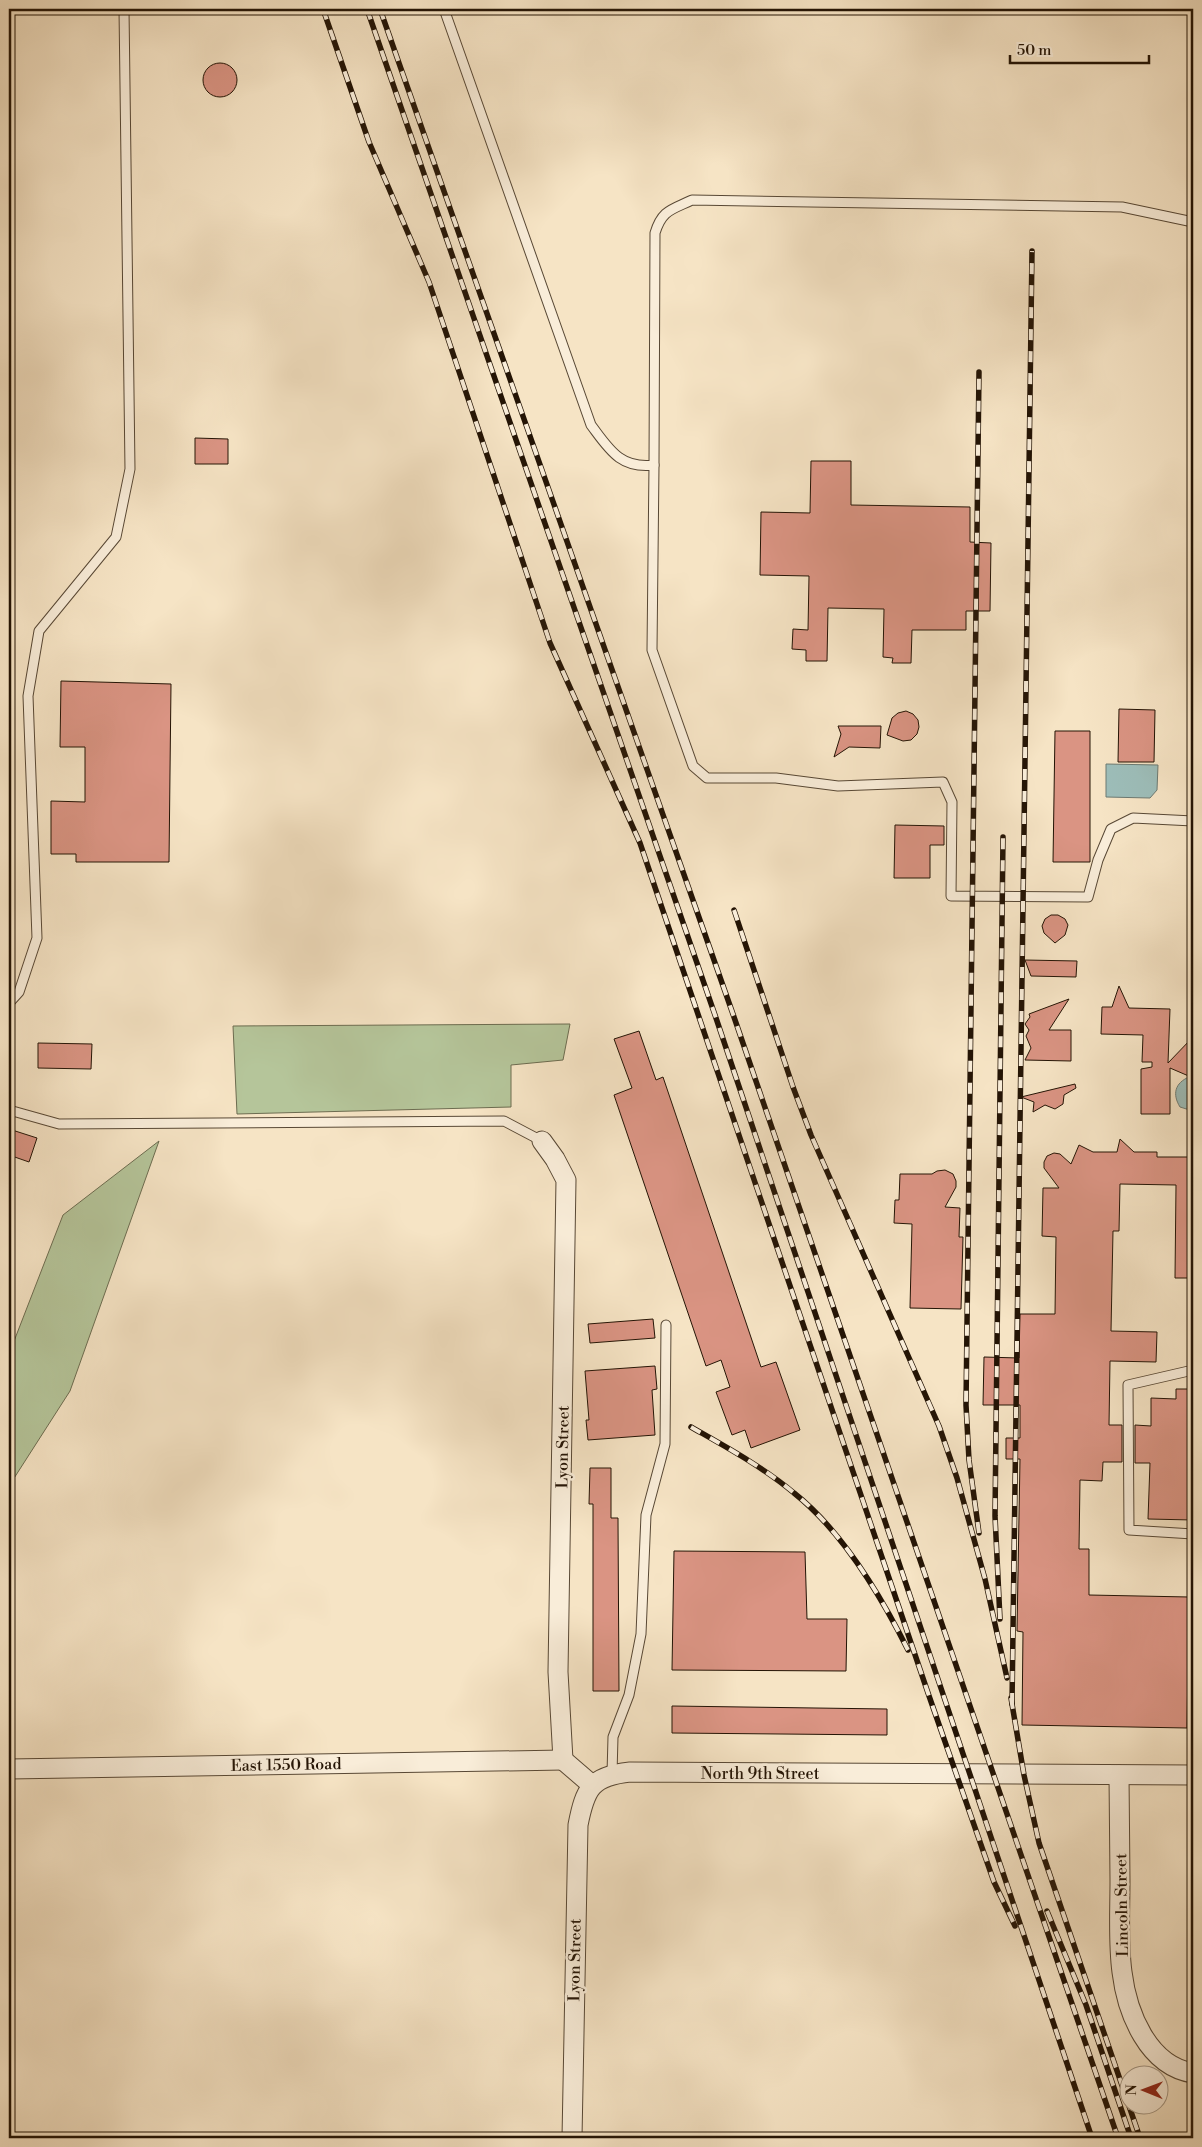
<svg xmlns="http://www.w3.org/2000/svg" width="1202" height="2147" viewBox="0 0 1202 2147" font-family="'Libre Bodoni',serif">
<style>
.green{fill:#b5c59a;stroke:#6c6c50}
.water{fill:#9dbeba;stroke:#6d7a72}
.building{fill:#da9483;stroke:#241405}
.lines{fill:none;stroke-linecap:round;stroke-linejoin:round}
.service-casing{stroke:#584835;stroke-width:11}
.minor-casing{stroke:#584835;stroke-width:21}
.service{stroke:#f9edd9;stroke-width:9}
.minor{stroke:#f9edd9;stroke-width:19}
.rail-casing{stroke:#241405;stroke-width:5.5}
.rail{stroke:#f9edd9;stroke-width:4;stroke-dasharray:11;stroke-linecap:butt}
.labels{text-anchor:middle;stroke-width:5;stroke-linejoin:round;paint-order:stroke}
.street-label{font-size:16px;fill:#241405;stroke:#f9edd9}
</style>
<rect width="100%" height="100%" fill="#f6e4c5"/>
<filter id="stains"><feTurbulence type="fractalNoise" baseFrequency=".004" numOctaves="4"/><feColorMatrix values="0 0 0 0 .2 0 0 0 0 .09 0 0 0 0 .02 0 0 0 .5 -.17"/></filter>
<radialGradient id="worn" r=".72"><stop offset=".6" stop-color="#630" stop-opacity="0"/><stop offset="1" stop-color="#630" stop-opacity=".3"/></radialGradient>
<g class="green">
<polygon points="570,1024 563,1060 511,1065 511,1107 237,1114 233,1026"/>
<polygon points="159,1141 70,1391 9,1486 9,1354 63,1215"/>
</g>
<g class="water">
<polygon points="1106,764 1158,765 1157,790 1150,798 1106,797"/>
<path d="M1189,1077L1193,1078V1111L1180,1107C1172,1094 1175,1083 1189,1077Z"/>
</g>
<g class="building">
<circle cx="220" cy="80" r="17"/>
<polygon points="195,438 228,439 228,464 195,464"/>
<polygon points="811,461 851,461 851,505 970,507 970,542 991,543 990,611 966,611 966,630 912,630 911,663 892,663 893,658 883,657 884,609 828,608 827,661 806,661 806,650 792,649 793,629 808,630 809,576 760,575 761,512 810,513"/>
<polygon points="61,681 171,684 169,862 76,862 76,854 51,854 51,801 85,802 85,747 60,747"/>
<polygon points="1119,709 1155,710 1154,762 1118,762"/>
<polygon points="906,711 913,714 918,720 919,727 917,734 911,740 903,741 887,735 892,718 898,713"/>
<polygon points="838,726 881,726 880,748 849,747 834,757 841,734"/>
<polygon points="1055,731 1090,731 1090,862 1053,862"/>
<polygon points="895,825 944,826 944,845 930,845 930,878 894,878"/>
<polygon points="1051,915 1058,915 1065,919 1068,925 1065,935 1055,943 1044,933 1042,926 1045,919"/>
<polygon points="1025,960 1077,961 1076,977 1031,976"/>
<polygon points="1119,986 1129,1008 1170,1009 1168,1063 1192,1038 1191,1077 1170,1068 1170,1114 1141,1114 1141,1069 1152,1067 1152,1062 1142,1062 1143,1035 1101,1034 1102,1007 1112,1007"/>
<polygon points="1069,999 1049,1030 1071,1030 1071,1061 1025,1060 1031,1048 1026,1036 1029,1030 1025,1024 1030,1017 1029,1014"/>
<polygon points="639,1031 656,1080 663,1077 761,1367 776,1362 800,1430 751,1448 745,1430 732,1435 716,1392 730,1387 721,1360 706,1366 614,1095 632,1088 614,1039"/>
<polygon points="38,1043 92,1044 91,1069 38,1068"/>
<polygon points="1075,1084 1076,1088 1064,1095 1063,1104 1055,1109 1045,1105 1033,1112 1034,1102 1021,1097"/>
<polygon points="9,1129 37,1138 29,1162 9,1155"/>
<polygon points="1120,1139 1134,1152 1157,1152 1157,1157 1193,1157 1193,1278 1175,1278 1176,1185 1120,1184 1119,1231 1113,1231 1111,1331 1157,1332 1156,1362 1110,1361 1109,1425 1122,1425 1122,1462 1103,1462 1102,1481 1080,1480 1079,1549 1089,1549 1089,1595 1189,1597 1187,1728 1022,1725 1023,1632 1017,1631 1020,1459 1006,1459 1006,1438 1020,1438 1020,1405 983,1405 984,1357 1019,1358 1020,1314 1055,1314 1056,1237 1042,1236 1043,1188 1059,1188 1044,1168 1044,1162 1047,1156 1054,1153 1060,1154 1071,1164 1079,1145 1093,1152 1117,1152"/>
<polygon points="945,1170 953,1174 956,1181 956,1187 945,1207 960,1208 959,1237 963,1237 961,1309 910,1308 912,1224 894,1223 895,1200 899,1200 900,1174 932,1174 937,1171"/>
<polygon points="653,1319 655,1338 590,1343 588,1324"/>
<polygon points="655,1366 657,1389 652,1390 655,1435 588,1440 586,1420 589,1420 585,1371"/>
<polygon points="1176,1389 1193,1389 1193,1520 1148,1519 1150,1463 1135,1463 1135,1425 1151,1426 1151,1398 1176,1399"/>
<polygon points="590,1468 611,1468 611,1518 618,1518 619,1691 593,1691 593,1504 589,1504"/>
<polygon points="674,1551 805,1552 807,1619 847,1619 846,1671 672,1670"/>
<polygon points="672,1706 887,1709 887,1735 672,1733"/>
</g>
<g class="lines">
<g class="service-casing">
<g id="service">
<path d="M444,9L591,425C609,449 620,469 654,465L655,233C662,210 671,210 692,200L1122,207L1193,222"/>
<polyline points="654,465 652,650 693,766 707,778 776,778 838,786 943,782 952,802 951,896 1088,897 1098,860 1111,829 1133,818 1193,821"/>
<polyline points="9,1003 19,992 37,938 28,696 39,631 116,537 130,469 124,9"/>
<polyline points="9,1110 59,1124 504,1121 542,1141"/>
<polyline points="1193,1370 1128,1385 1129,1530 1193,1534"/>
<polyline points="612,1774 613,1737 629,1695 641,1634 646,1515 665,1444 666,1325"/>
</g>
</g>
<g class="minor-casing">
<g id="minor">
<polyline points="542,1141 555,1159 566,1180 558,1672 563,1760"/>
<polyline points="563,1760 592,1785"/>
<polyline points="9,1769 563,1760"/>
<path d="M1119,1775C1119,1810 1120,1846 1120,1881C1120,1911 1118,1943 1122,1972C1127,2013 1148,2066 1193,2073"/>
<path d="M572,2138L578,1825C585,1789 591,1776 630,1772L1193,1775"/>
</g>
</g>
<use href="#service" class="service"/>
<use href="#minor" class="minor"/>
<g class="rail-casing">
<g id="rail">
<polyline points="323,9 369,142 429,282 550,643 640,843 928,1693 994,1882 1015,1926"/>
<polyline points="367,9 716,1018 1092,2138"/>
<polyline points="380,9 734,1017 1118,2138"/>
<polyline points="734,910 793,1087 811,1135 939,1426 957,1478 985,1579 1007,1678"/>
<path d="M691,1427C726,1447 763,1467 794,1493C842,1531 881,1596 908,1650"/>
<polyline points="979,1533 969,1460 966,1405 979,372"/>
<polyline points="1000,1619 995,1516 1003,837"/>
<polyline points="1011,1698 1024,1775 1039,1843 1140,2138"/>
<polyline points="1012,1704 1032,251"/>
<polyline points="1047,1911 1086,2005 1131,2138"/>
</g>
</g>
<use href="#rail" class="rail"/>
</g>
<g class="labels">
<g class="street-label">
<text transform="translate(562 1447) rotate(-89)" y="6">Lyon Street</text>
<text transform="translate(286 1764) rotate(-1)" y="6">East 1550 Road</text>
<text x="760" y="1779">North 9th Street</text>
<text transform="translate(1121 1905) rotate(-91)" y="6">Lincoln Street</text>
<text transform="translate(574 1960) rotate(-89)" y="6">Lyon Street</text>
</g>
</g>
<rect width="1202" height="2147" fill="none" stroke="#f6e4c5" stroke-width="30"/>
<rect x="10" y="10" width="1182" height="2127" fill="none" stroke="#241405" stroke-width="2.5"/>
<rect x="15" y="15" width="1172" height="2117" fill="none" stroke="#241405"/>
<g transform="translate(1144 2090) rotate(271)"><circle r="24" fill="#f9edd9" stroke="#a49684"/>
<path d="M0-4L9 19L0 12L-9 19Z" fill="#8f2418"/>
<text y="-8" font-size="14" font-weight="bold" text-anchor="middle" fill="#241405">N</text>
</g>
<path d="M1010 55v8h139v-8" fill="none" stroke="#241405" stroke-width="2.5"/>
<text x="1017" y="55" font-size="15" fill="#241405" stroke="#f9edd9" stroke-width="4" paint-order="stroke">50 m</text>
<rect width="100%" height="100%" filter="url(#stains)"/>
<rect width="100%" height="100%" fill="url(#worn)"/>
</svg>
